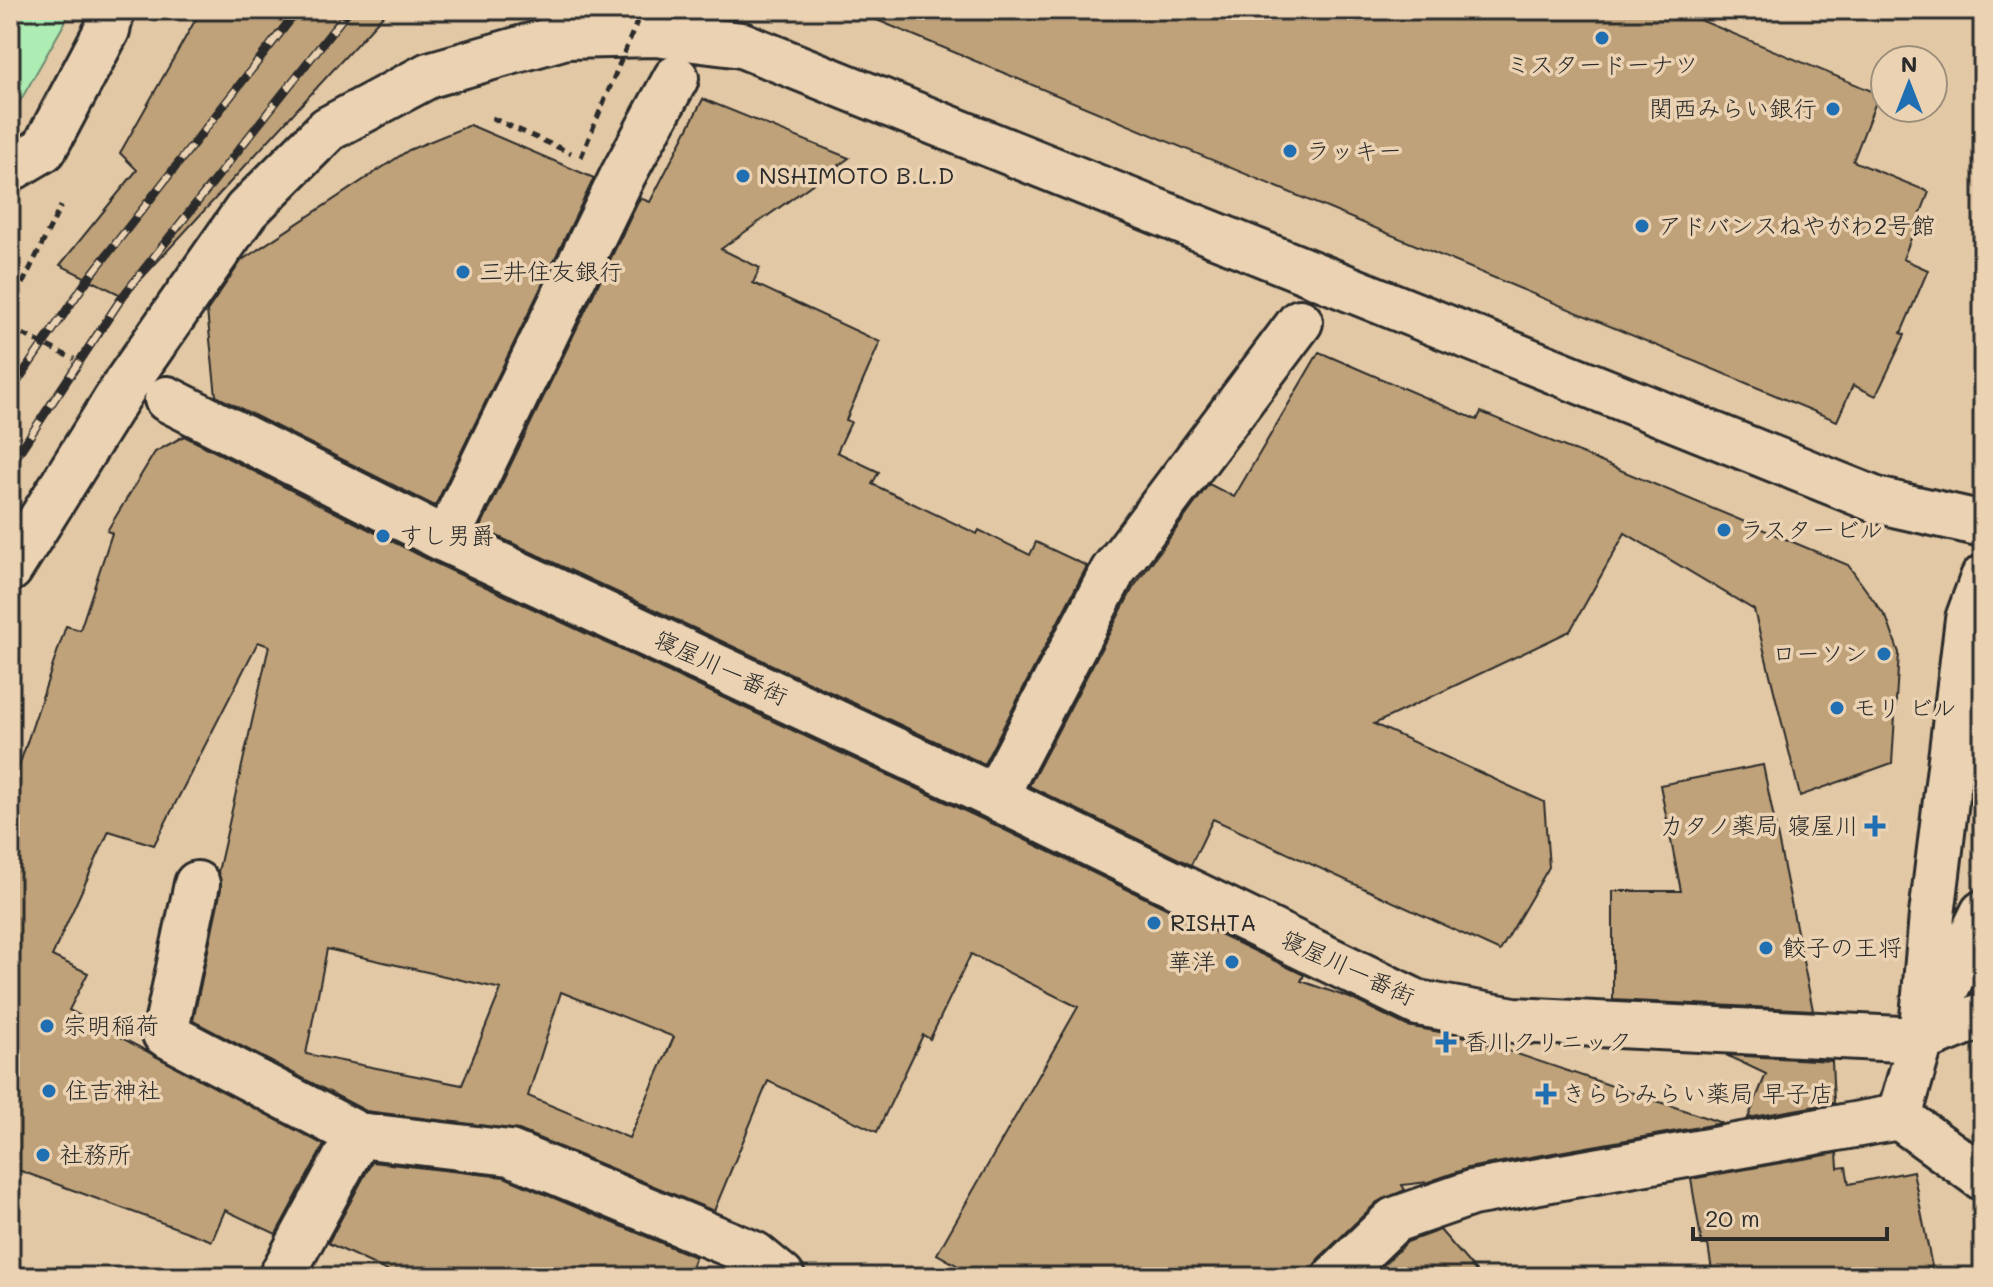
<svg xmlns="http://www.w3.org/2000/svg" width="1993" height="1287" viewBox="0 0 1993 1287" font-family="Mali,'Klee One',sans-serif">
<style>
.green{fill:#adedb4;stroke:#6c8c70;stroke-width:2}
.building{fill:#bfa279;stroke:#2b2b2b;stroke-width:2;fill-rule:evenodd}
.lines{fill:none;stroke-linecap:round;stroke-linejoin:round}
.street-casing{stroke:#2b2b2b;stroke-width:50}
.secondary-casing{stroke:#2b2b2b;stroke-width:50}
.path{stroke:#2b2b2b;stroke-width:5;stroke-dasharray:8 6;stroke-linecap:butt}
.street{stroke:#ead2b2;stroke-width:44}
.secondary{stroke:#ead2b2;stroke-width:44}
.rail-casing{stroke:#2b2b2b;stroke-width:9}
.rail{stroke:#ead2b2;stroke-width:6;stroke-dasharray:18;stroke-linecap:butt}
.path-bridge{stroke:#2b2b2b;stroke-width:5;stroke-dasharray:8 6;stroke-linecap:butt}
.poi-dot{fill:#1f6fb2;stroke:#ead2b2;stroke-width:3}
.labels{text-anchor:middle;stroke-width:7;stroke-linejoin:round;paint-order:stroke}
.poi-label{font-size:24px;fill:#2b2b2b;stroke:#ead2b2;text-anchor:start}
.street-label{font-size:24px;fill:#2b2b2b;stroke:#ead2b2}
</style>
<rect width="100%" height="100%" fill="#e2c8a4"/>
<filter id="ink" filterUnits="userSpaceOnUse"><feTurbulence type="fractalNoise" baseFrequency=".0125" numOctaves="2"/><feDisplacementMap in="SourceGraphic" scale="16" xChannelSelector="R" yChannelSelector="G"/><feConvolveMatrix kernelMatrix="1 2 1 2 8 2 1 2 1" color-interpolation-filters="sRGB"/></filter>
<g filter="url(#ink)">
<polygon class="green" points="10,10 72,10 10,119"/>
<g class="building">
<polygon points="201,10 388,10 125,297 60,265 137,170 120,153"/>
<polygon points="853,10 1676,10 1879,94 1853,161 1929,192 1903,259 1928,270 1901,333 1905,335 1876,396 1853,385 1837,421"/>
<polygon points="703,99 849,158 721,249 760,268 753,283 880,342 846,420 851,422 837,452 879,472 872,484 977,534 979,530 1030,555 1036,542 1087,566 984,764 480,528 640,198 650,202"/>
<polygon points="470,125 594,178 435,506 216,396 207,311 242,260 409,150"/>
<polygon points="1319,352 1477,420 1481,412 1848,565 1887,619 1899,653 1892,763 1800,796 1754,610 1625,533 1570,631 1374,724 1544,802 1549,867 1500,951 1213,819 1191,865 1029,786 1133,588 1209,484 1234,497"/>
<path d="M184,436L435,563L984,820L1304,975L1301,981L1350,998L1407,1026L1467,1037L1722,1123L1468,1168L1428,1182L1402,1185L1405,1190L1377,1202L1318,1259L1311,1277H978L937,1254L1078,1007L971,954L930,1039L923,1035L877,1132L768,1081L714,1211L519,1130L366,1111L193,1021L221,889L218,872L269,646L258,642L154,845L109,831L52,956L88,973L69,1010L324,1145L276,1234L225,1210L212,1241L10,1167V793L66,626L80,630L112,533L107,531L155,452ZM327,949L501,989L462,1085L306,1054ZM561,992L674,1037L629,1138L528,1096Z"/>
<polygon points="1763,765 1813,1010 1613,1000 1613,891 1681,891 1660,785"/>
<polygon points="1726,1055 1832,1061 1834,1103 1748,1118 1766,1074"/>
<polygon points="1837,1153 1838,1168 1846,1167 1849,1184 1913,1171 1934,1277 1713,1277 1708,1245 1702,1245 1691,1179"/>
<polygon points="372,1162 504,1177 695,1257 687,1277 400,1277 328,1243"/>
<polygon points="1440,1230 1481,1277 1371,1277 1407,1242"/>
</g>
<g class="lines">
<g class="street-casing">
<g id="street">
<polyline points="10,169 44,149 107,30 112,10"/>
<polyline points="167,399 446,540 995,797 1418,1003 1514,1020 1921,1040 1983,1015"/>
<polyline points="446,540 623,175 676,78"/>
<polyline points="995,797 1113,571 1300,322"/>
<polyline points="197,884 165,1034 358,1135 510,1153 754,1254 782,1277"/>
<polyline points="1983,913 1921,1040 1899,1117 1983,1178"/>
<polyline points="1921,1040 1932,915 1968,619 1983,578"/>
<polyline points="281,1277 358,1135"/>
<polyline points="1335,1277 1394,1220 1472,1193 1899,1117"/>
</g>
</g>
<g class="secondary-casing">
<polyline id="secondary" points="10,569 127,382 246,211 328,129 429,75 566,36 655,34 742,45 1876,500 1983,524"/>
</g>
<g class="path">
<polyline points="492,118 571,153"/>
<polyline points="10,309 61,206"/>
<polyline points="10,328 74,359"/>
</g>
<use href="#street" class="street"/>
<use href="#secondary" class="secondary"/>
<g class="rail-casing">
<g id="rail">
<polyline points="10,392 88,279 298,10"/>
<polyline points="10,466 123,296 349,10"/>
</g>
</g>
<use href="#rail" class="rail"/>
<polyline class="path-bridge" points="581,157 641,12"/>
</g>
</g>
<g class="poi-dot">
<circle cx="1602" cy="38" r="8"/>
<circle cx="1833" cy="109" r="8"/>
<circle cx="1290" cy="151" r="8"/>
<circle cx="743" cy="176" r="8"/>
<circle cx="1642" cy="226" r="8"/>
<circle cx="463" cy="272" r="8"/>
<circle cx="1724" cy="530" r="8"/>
<circle cx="383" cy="536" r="8"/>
<circle cx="1884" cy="654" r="8"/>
<circle cx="1837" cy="708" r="8"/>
<path d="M1871 814h8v8h8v8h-8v8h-8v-8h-8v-8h8z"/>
<circle cx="1154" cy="923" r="8"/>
<circle cx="1766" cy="948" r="8"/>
<circle cx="1232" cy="962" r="8"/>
<circle cx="47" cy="1026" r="8"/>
<path d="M1442 1030h8v8h8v8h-8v8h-8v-8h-8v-8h8z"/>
<circle cx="49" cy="1091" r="8"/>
<path d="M1542 1082h8v8h8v8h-8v8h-8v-8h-8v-8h8z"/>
<circle cx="43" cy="1155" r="8"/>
</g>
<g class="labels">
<g class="poi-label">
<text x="1602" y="73" text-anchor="middle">ミスタードーナツ</text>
<text x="1817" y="117" text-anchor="end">関西みらい銀行</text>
<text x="1306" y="159">ラッキー</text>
<text x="759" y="184">NSHIMOTO B.L.D</text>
<text x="1658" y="234">アドバンスねやがわ2号館</text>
<text x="479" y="280">三井住友銀行</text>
<text x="1740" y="538">ラスタービル</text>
<text x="399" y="544">すし男爵</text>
<text x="1868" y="662" text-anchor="end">ローソン</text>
<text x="1853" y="716">モリ ビル</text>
<text x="1859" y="834" text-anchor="end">カタノ薬局 寝屋川</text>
<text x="1170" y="931">RISHTA</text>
<text x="1782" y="956">餃子の王将</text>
<text x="1216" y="970" text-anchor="end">華洋</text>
<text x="63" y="1034">宗明稲荷</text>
<text x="1464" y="1050">香川クリニック</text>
<text x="65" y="1099">住吉神社</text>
<text x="1562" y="1102">きららみらい薬局 早子店</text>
<text x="59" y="1163">社務所</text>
</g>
<g class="street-label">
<text transform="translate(721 668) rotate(25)" y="8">寝屋川一番街</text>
<text transform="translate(1348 968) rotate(25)" y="8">寝屋川一番街</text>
</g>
</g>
<rect width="1993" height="1287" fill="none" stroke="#ead2b2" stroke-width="40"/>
<rect x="20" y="20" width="1953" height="1247" fill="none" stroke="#2b2b2b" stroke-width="3" filter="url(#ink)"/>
<g transform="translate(1909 84)"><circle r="38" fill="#ead2b2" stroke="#9e8f7c" stroke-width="2"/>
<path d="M0-6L14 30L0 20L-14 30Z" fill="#1f6fb2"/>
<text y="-12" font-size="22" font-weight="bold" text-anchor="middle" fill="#2b2b2b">N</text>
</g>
<path d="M1693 1227v12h194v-12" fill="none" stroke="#2b2b2b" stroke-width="4"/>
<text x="1705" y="1227" font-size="24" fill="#2b2b2b" stroke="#ead2b2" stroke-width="6" paint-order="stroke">20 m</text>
</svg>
